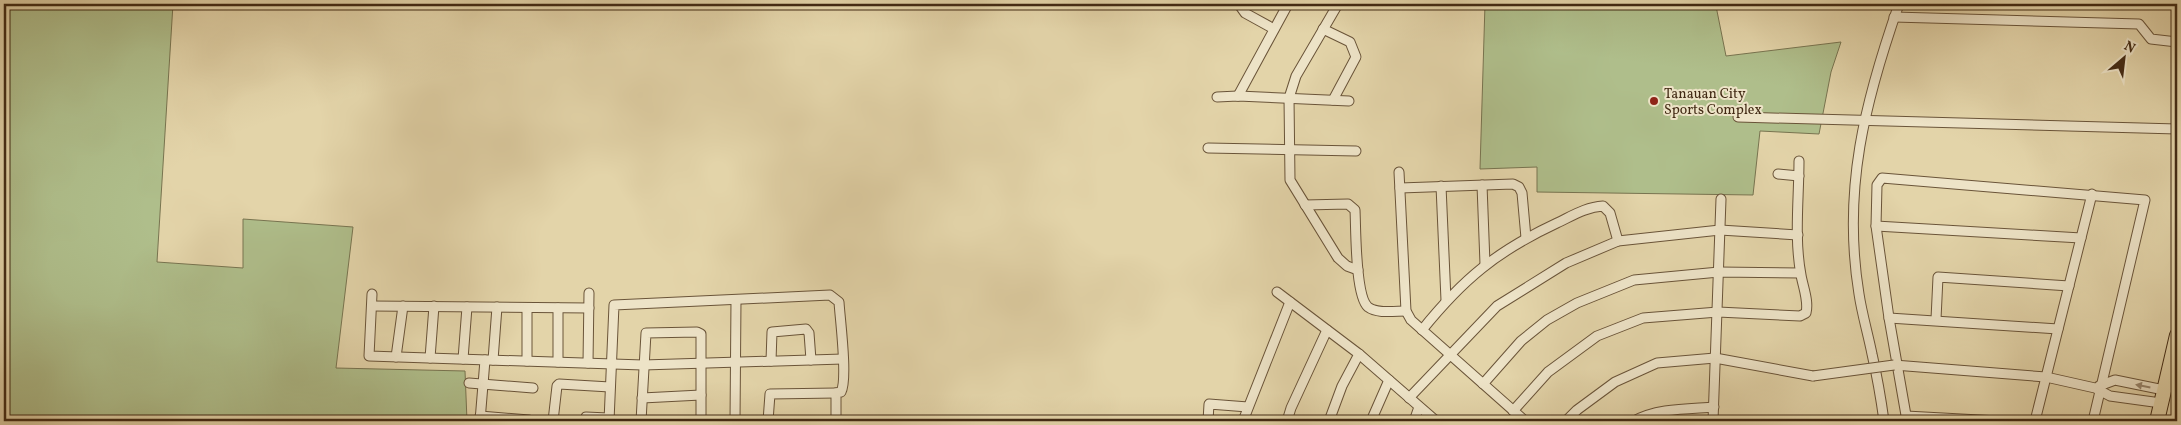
<svg xmlns="http://www.w3.org/2000/svg" width="2181" height="425" viewBox="0 0 2181 425" font-family="Vollkorn,serif">
<style>
.green{fill:#afbe8b;stroke:#787450}
.lines{fill:none;stroke-linecap:round;stroke-linejoin:round}
.minor-casing{stroke:#6a5439;stroke-width:11}
.highway-casing{stroke:#422a14;stroke-width:16}
.minor{stroke:#ede3c7;stroke-width:9}
.highway{stroke:#e3d4a9;stroke-width:14}
.minor-bridge-casing{stroke:#6a5439;stroke-width:11;stroke-linecap:butt}
.minor-bridge{stroke:#ede3c7;stroke-width:9}
.oneway{fill:#98866e}
.poi-dot{fill:#8f2418;stroke:#ede3c7;stroke-width:2}
.labels{text-anchor:middle;stroke-width:4;stroke-linejoin:round;paint-order:stroke}
.poi-label{font-size:14px;fill:#422a14;stroke:#ede3c7;text-anchor:start}
</style>
<rect width="100%" height="100%" fill="#e3d4a9"/>
<filter id="stains"><feTurbulence type="fractalNoise" baseFrequency=".004" numOctaves="4"/><feColorMatrix values="0 0 0 0 .2 0 0 0 0 .09 0 0 0 0 .02 0 0 0 .5 -.17"/></filter>
<radialGradient id="worn" r=".72"><stop offset=".6" stop-color="#630" stop-opacity="0"/><stop offset="1" stop-color="#630" stop-opacity=".3"/></radialGradient>
<g class="green">
<polygon points="4,4 173,4 157,262 243,268 243,219 353,227 336,368 465,371 467,421 4,421"/>
<polygon points="1485,4 1697,4 1716,6 1726,56 1841,42 1831,72 1819,134 1760,131 1753,195 1537,192 1537,167 1480,169"/>
</g>
<g class="lines">
<g class="minor-casing">
<g id="minor">
<polyline points="1241,4 1240,6 1245,13 1274,29"/>
<polyline points="1338,4 1296,76 1289,98 1290,180 1338,258 1347,266 1358,270"/>
<polyline points="1894,17 2139,24 2151,39 2177,42"/>
<polyline points="1323,29 1350,42 1356,57 1333,100"/>
<polyline points="1238,96 1288,4"/>
<polyline points="1217,97 1238,96 1349,101"/>
<polyline points="1738,117 2177,129"/>
<polyline points="1208,148 1356,151"/>
<polyline points="1399,172 1406,311 1411,320 1525,421"/>
<polyline points="1778,174 1799,176"/>
<polyline points="1482,185 1485,264"/>
<polyline points="1441,186 1446,300"/>
<polyline points="1400,188 1513,184 1519,187 1522,193 1526,238"/>
<path d="M1305,205L1348,204L1355,210C1356,228 1355,296 1368,307C1377,314 1395,311 1406,311"/>
<polyline points="1876,226 2081,238"/>
<polyline points="1277,292 1359,354 1436,421"/>
<polyline points="372,294 369,356 643,365 843,359"/>
<polyline points="372,306 589,308"/>
<polyline points="1889,318 2058,329"/>
<polyline points="1936,319 1938,277 2069,286"/>
<path d="M1422,330C1463,279 1497,251 1557,223C1572,216 1586,207 1603,206L1610,213L1618,241"/>
<polyline points="396,357 403,306"/>
<polyline points="430,358 434,306"/>
<polyline points="463,359 467,307"/>
<polyline points="493,360 497,307"/>
<polyline points="527,361 527,308"/>
<polyline points="771,361 772,332 806,329 809,333 811,360"/>
<polyline points="558,362 558,308"/>
<polyline points="588,363 589,293"/>
<polyline points="1894,365 2046,377 2095,388 2110,396 2161,403"/>
<polyline points="469,383 533,388"/>
<polyline points="1483,384 1521,341 1547,320 1577,303 1634,280 1719,272 1800,273"/>
<polyline points="2099,386 2115,380 2164,390"/>
<polyline points="642,398 701,395"/>
<polyline points="1409,398 1497,306 1566,263 1618,241 1720,230 1798,235"/>
<path d="M1513,411L1548,372L1597,336L1643,318L1718,312L1800,316L1806,313C1809,301 1803,287 1801,275C1794,238 1799,198 1799,161"/>
<polyline points="480,416 529,420"/>
<polyline points="1906,416 1998,421"/>
<polyline points="480,421 485,360"/>
<polyline points="553,421 557,386 559,384 610,387"/>
<polyline points="585,421 586,417 608,418"/>
<path d="M609,421L614,305L830,295L839,302C840,319 848,379 841,392L836,393V421"/>
<polyline points="641,421 646,333 697,332 701,334 701,421"/>
<polyline points="735,421 736,300"/>
<polyline points="768,421 770,394 836,393"/>
<polyline points="1208,421 1209,404 1248,407"/>
<polyline points="1243,421 1290,302"/>
<polyline points="1287,421 1291,408 1327,330"/>
<polyline points="1329,421 1342,386 1359,354"/>
<polyline points="1371,421 1389,380"/>
<polyline points="1414,421 1419,407"/>
<polyline points="1566,421 1577,410 1615,382 1657,363 1715,358 1813,376"/>
<path d="M1634,421C1657,408 1688,409 1714,407"/>
<polyline points="1713,421 1721,199"/>
<path d="M1884,421C1881,399 1877,376 1872,354C1868,334 1862,314 1859,294C1842,190 1865,101 1899,4"/>
<polyline points="1907,421 1889,318 1876,226 1877,185 1882,178 2145,200 2093,421"/>
<polyline points="2035,421 2092,194"/>
</g>
</g>
<g class="highway-casing">
<polyline id="highway" points="2157,421 2177,335"/>
</g>
<use href="#minor" class="minor"/>
<use href="#highway" class="highway"/>
<g class="minor-bridge-casing">
<polyline id="minor-bridge" points="1813,376 1894,365"/>
</g>
<use href="#minor-bridge" class="minor-bridge"/>
</g>
<defs><path id="oneway-solid" d="M-6-.8H1V-3.2L6.5 0L1 3.2V.8H-6Z" transform="scale(1.25)"/></defs>
<use class="oneway" href="#oneway-solid" transform="translate(2143 386) rotate(-169)"/>
<circle class="poi-dot" cx="1654" cy="101" r="5"/>
<g class="labels">
<g class="poi-label">
<text x="1664" y="98">Tanauan City<tspan x="1664" dy="16">Sports Complex</tspan></text>
</g>
</g>
<rect width="2181" height="425" fill="none" stroke="#e3d4a9" stroke-width="20"/>
<rect x="5" y="5" width="2171" height="415" fill="none" stroke="#422a14" stroke-width="2.5"/>
<rect x="10" y="10" width="2161" height="405" fill="none" stroke="#422a14"/>
<g transform="translate(2124 58) rotate(28)" stroke="#ede3c7" stroke-width="4" paint-order="stroke">
<path d="M0-4L9 19L0 12L-9 19Z" fill="#422a14"/>
<text y="-8" font-size="14" font-weight="bold" text-anchor="middle" fill="#422a14">N</text>
</g>
<rect width="100%" height="100%" filter="url(#stains)"/>
<rect width="100%" height="100%" fill="url(#worn)"/>
</svg>
